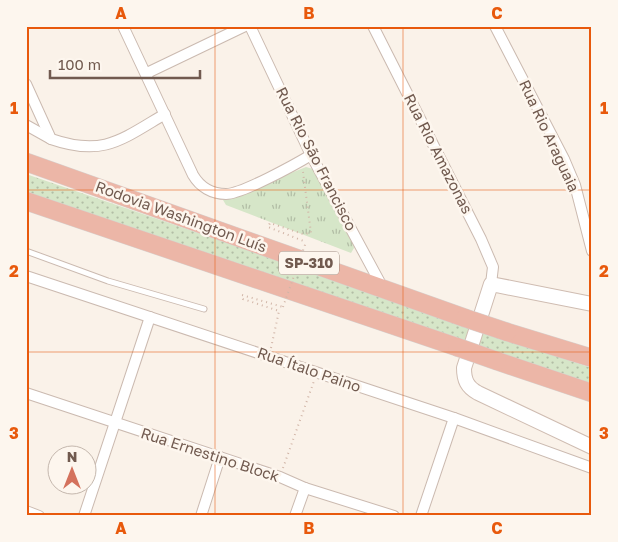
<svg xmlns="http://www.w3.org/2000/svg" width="618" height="542" viewBox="0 0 618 542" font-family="'Golos Text',sans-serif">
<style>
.grass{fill:url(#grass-dots)}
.park{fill:url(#park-tufts)}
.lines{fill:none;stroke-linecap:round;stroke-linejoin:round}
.lane-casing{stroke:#cbbab0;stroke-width:7}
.street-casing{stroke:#cbbab0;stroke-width:12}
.secondary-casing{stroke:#cfbcb1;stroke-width:16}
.highway-casing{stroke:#d7d1ce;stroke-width:19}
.path{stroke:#d1b5a7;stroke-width:2;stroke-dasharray:1 4;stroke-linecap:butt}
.lane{stroke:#fff;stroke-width:5}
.street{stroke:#fff;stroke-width:10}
.secondary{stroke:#fff;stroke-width:14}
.highway{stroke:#ecb6a7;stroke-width:18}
.highway-bridge-casing{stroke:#d7d1ce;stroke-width:19;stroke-linecap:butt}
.path-bridge{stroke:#d1b5a7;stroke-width:2;stroke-dasharray:1 4;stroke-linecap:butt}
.highway-bridge{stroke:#ecb6a7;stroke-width:18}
.grid{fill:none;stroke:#e8590c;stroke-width:1;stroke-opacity:0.55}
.labels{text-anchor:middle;stroke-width:5;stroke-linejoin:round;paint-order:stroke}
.shield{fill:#fdf6ee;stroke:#9b897f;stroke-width:1}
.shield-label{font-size:14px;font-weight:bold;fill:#715a4f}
.street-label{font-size:15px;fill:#715a4f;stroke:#fdf6ee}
.neatline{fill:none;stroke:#e8590c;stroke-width:2}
.grid-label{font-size:16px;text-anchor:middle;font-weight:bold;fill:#e8590c}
</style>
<defs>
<pattern id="grass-dots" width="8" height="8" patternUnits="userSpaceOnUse" patternTransform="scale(1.25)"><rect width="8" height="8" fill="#d6e6c8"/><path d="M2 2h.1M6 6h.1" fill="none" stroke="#b2bda5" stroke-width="1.8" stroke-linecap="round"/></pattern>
<pattern id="park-tufts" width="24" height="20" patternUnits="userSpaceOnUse" patternTransform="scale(1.25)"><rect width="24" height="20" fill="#d6e6c8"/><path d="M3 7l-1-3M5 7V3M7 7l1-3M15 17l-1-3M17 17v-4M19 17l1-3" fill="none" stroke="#b2bda5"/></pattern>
</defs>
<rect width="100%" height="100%" fill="#faf2e9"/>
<g class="grass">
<polygon points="26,174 470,326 464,344 26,197"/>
<polygon points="483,332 592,368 592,386 477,348"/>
</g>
<polygon class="park" points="306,167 313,169 351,237 354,248 351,253 226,205 223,200"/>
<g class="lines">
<g class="lane-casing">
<polyline id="lane" points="26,251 108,281 204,309"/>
</g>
<g class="street-casing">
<g id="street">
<path d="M123,26L193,175C200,187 212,194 226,194C242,194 296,164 311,155"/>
<polyline points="250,26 311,155 384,290"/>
<polyline points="373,26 481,239 493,267 491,284"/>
<polyline points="495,26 564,159 575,185 592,251"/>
<polyline points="147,73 245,26"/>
<path d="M26,84L51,139C103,157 121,140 165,114"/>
<polyline points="26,125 51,139"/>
<polyline points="26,276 454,418 592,468"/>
<polyline points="26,393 280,477 305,488 394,516"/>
<polyline points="26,511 39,516"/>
<polyline points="84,516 150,317"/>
<polyline points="201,516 220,457"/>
<polyline points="295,516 305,488"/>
<polyline points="421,516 454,418"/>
</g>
</g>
<g class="secondary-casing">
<path id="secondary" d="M592,304L491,284L464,368C464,380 467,387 478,393L592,447"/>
</g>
<g class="highway-casing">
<g id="highway">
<polyline points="26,162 465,318"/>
<polyline points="26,201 457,347"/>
<polyline points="507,332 592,358"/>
<polyline points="497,361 592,393"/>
</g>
</g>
<g class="path">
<polyline points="303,172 311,233 303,234 270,223 268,227 306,242"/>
<polyline points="271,348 279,311 243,299 242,295 283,307"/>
<polyline points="283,468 314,381"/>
</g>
<use href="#lane" class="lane"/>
<use href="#street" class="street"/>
<use href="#secondary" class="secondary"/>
<use href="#highway" class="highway"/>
<g class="highway-bridge-casing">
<g id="highway-bridge">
<polyline points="465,318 507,332"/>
<polyline points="457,347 497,361"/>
</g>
</g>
<polyline class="path-bridge" points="283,307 306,242"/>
<use href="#highway-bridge" class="highway-bridge"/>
</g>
<path class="grid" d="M215,26V516M403,26V516M26,190H592M26,352H592"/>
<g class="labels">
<rect class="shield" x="279" y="251.5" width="60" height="23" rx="4"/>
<g class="shield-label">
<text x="309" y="268">SP-310</text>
</g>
<g class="street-label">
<text transform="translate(549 136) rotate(65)" y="5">Rua Rio Araguaia</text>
<text transform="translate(438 154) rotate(63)" y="5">Rua Rio Amazonas</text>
<text transform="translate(316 159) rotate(63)" y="5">Rua Rio São Francisco</text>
<text transform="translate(181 217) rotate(20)" y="5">Rodovia Washington Luís</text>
<text transform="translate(309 370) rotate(19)" y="5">Rua Ítalo Paino</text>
<text transform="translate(210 455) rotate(18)" y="5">Rua Ernestino Block</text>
</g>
</g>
<rect width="618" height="542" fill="none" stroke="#fdf6ee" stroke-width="55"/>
<g transform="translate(72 470)"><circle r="24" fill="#fdf6ee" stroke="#c5b8ae"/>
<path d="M0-4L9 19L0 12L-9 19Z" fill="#d4725d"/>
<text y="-8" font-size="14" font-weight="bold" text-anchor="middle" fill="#715a4f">N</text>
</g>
<path d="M50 70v8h150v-8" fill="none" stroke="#715a4f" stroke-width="2.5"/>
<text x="58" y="70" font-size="15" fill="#715a4f" stroke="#fdf6ee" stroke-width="4" paint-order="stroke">100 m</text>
<rect x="28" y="28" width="562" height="486" class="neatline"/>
<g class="grid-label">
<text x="121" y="19">A</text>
<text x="309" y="19">B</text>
<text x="497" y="19">C</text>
<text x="14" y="114">1</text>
<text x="604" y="114">1</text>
<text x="14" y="277">2</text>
<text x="604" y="277">2</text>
<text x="14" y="439">3</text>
<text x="604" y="439">3</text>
<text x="121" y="534">A</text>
<text x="309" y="534">B</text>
<text x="497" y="534">C</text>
</g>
</svg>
